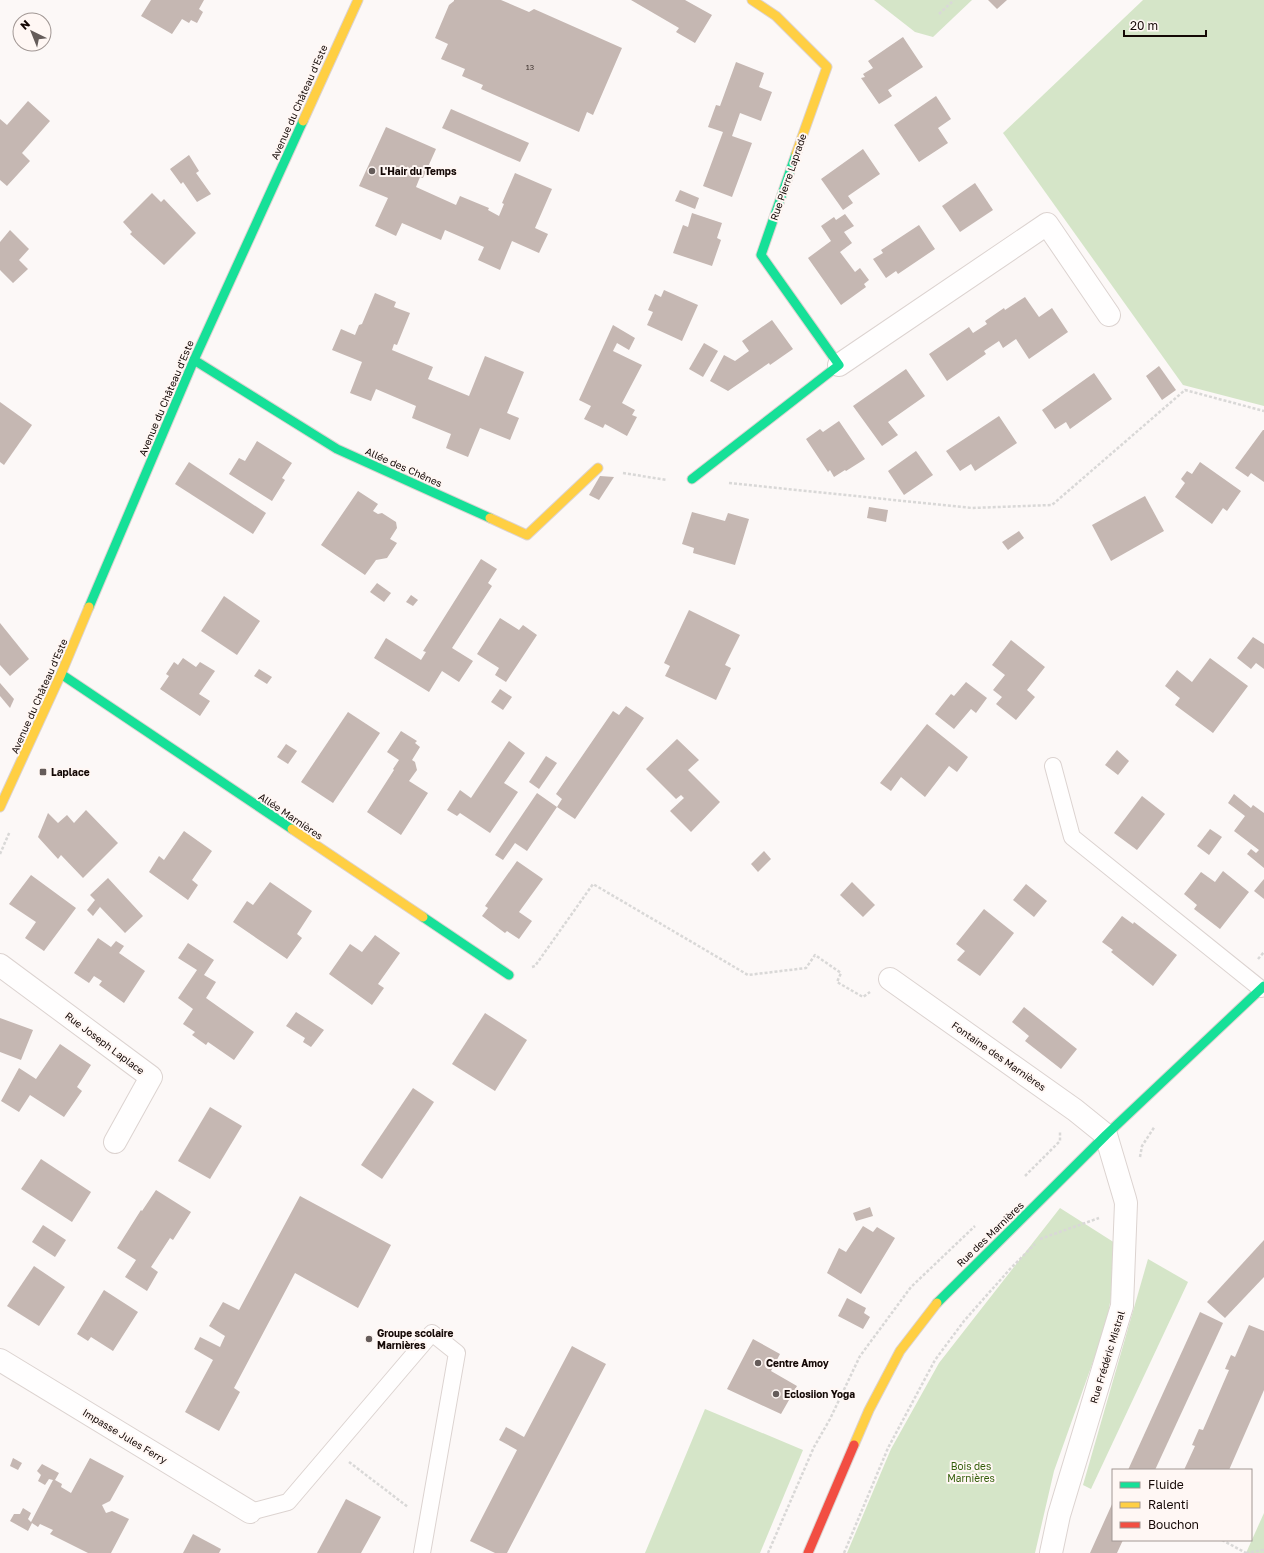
<svg xmlns="http://www.w3.org/2000/svg" width="1264" height="1553" viewBox="0 0 1264 1553" font-family="'Golos Text',sans-serif">
<style>
.green{fill:#d5e5c8}
.building{fill:#c5b7b2}
.lines{fill:none;stroke-linecap:round;stroke-linejoin:round}
.lane-casing{stroke:#dcd3d0;stroke-width:18}
.street-casing{stroke:#dcd3d0;stroke-width:24}
.fast-casing{stroke:#dcd3d0;stroke-width:11}
.slow-casing{stroke:#dcd3d0;stroke-width:11}
.jam-casing{stroke:#dcd3d0;stroke-width:11}
.path{stroke:#d9d8d7;stroke-width:2.5;stroke-dasharray:3 2;stroke-linecap:butt}
.lane{stroke:#fffefe;stroke-width:16}
.street{stroke:#fffefe;stroke-width:22}
.fast{stroke:#16e098;stroke-width:9}
.slow{stroke:#ffcf43;stroke-width:9}
.jam{stroke:#f24e42;stroke-width:9}
.poi-dot{fill:#655c5a;stroke:#fff7f4;stroke-width:1.5}
.labels{text-anchor:middle;stroke-width:4;stroke-linejoin:round;paint-order:stroke}
.number-label{font-size:8px;fill:#403430}
.street-label{font-size:10px;fill:#140805;stroke:#fff7f4}
.poi-label{font-size:10px;font-weight:bold;fill:#140805;stroke:#fff7f4;text-anchor:start}
.park-label{font-size:10px;fill:#335e09;stroke:#fff7f4}
</style>
<rect width="100%" height="100%" fill="#fcf8f7"/>
<g class="green">
<polygon points="874,0 972,0 933,37 915,32"/>
<polygon points="1143,0 1264,0 1264,406 1183,385 1003,133"/>
<path d="M1060,1208L1115,1243C1114,1272 1112,1300 1105,1328L1054,1471L1035,1553H847L891,1449L939,1363Z"/>
<polygon points="1148,1259 1188,1282 1091,1489 1083,1485"/>
<polygon points="705,1409 803,1450 760,1553 645,1553"/>
<polygon points="1264,1513 1264,1553 1246,1553"/>
</g>
<g class="building">
<polygon points="151,0 204,0 199,9 203,12 197,23 191,20 189,23 182,19 172,34 141,16"/>
<polygon points="454,0 501,0 529,12 534,9 622,48 593,115 587,112 579,132 481,89 483,85 462,76 465,69 441,59 448,44 435,38 449,5 454,1"/>
<polygon points="631,0 685,0 712,15 695,43 676,32 679,28"/>
<polygon points="988,0 1007,0 997,9"/>
<polygon points="903,37 923,67 888,90 892,96 879,104 861,78 865,77 863,74 873,68 868,61"/>
<polygon points="736,62 764,73 759,87 772,92 761,121 740,113 732,136 752,143 732,197 703,186 723,132 708,127 716,105 720,106"/>
<polygon points="936,96 951,119 938,128 948,143 919,162 894,125"/>
<polygon points="28,101 50,121 22,153 30,161 7,186 0,180 0,119 7,125"/>
<polygon points="451,109 529,143 520,162 442,128"/>
<polygon points="386,127 436,149 423,178 420,177 416,187 456,205 460,196 489,208 488,210 499,216 504,204 502,203 515,173 552,189 535,228 548,234 539,253 512,241 500,270 478,260 484,247 445,230 441,240 402,223 396,236 375,226 388,198 359,186"/>
<polygon points="863,149 880,174 848,196 853,203 843,210 821,179"/>
<polygon points="189,155 199,171 196,173 211,194 197,202 183,182 181,184 170,169"/>
<polygon points="975,183 993,210 960,232 942,206"/>
<polygon points="680,190 699,198 695,209 675,201"/>
<polygon points="152,193 161,202 164,199 196,233 164,265 130,234 132,232 123,222"/>
<polygon points="692,213 722,223 717,238 721,240 712,266 673,253 683,225 688,227"/>
<polygon points="845,214 854,226 844,232 852,243 840,252 855,272 860,268 869,280 864,284 866,287 841,305 808,258 831,241 821,226 834,217 836,220"/>
<polygon points="919,225 935,249 898,274 896,271 886,278 873,259 883,253 881,250"/>
<polygon points="10,230 29,249 19,260 28,269 13,283 0,270 0,242"/>
<polygon points="664,290 698,305 682,341 647,325 653,312 648,310 655,294 661,297"/>
<polygon points="375,293 396,302 394,307 410,313 397,345 394,344 392,350 433,367 428,379 469,396 485,356 524,372 507,413 519,418 510,440 480,428 468,457 446,448 451,434 412,418 416,406 376,389 371,401 350,393 362,362 332,350 341,329 355,335 359,325 362,324"/>
<polygon points="1025,297 1039,317 1052,308 1068,332 1029,359 1016,339 1003,348 999,341 984,351 986,354 947,381 929,354 969,327 973,333 987,324 985,321 1004,308 1005,310"/>
<polygon points="772,320 793,349 770,365 769,363 728,391 710,381 724,355 735,361 749,351 742,341"/>
<polygon points="613,325 635,338 629,350 617,343 613,351 642,365 622,403 635,410 632,415 637,417 627,436 605,424 603,428 584,419 591,406 579,400"/>
<polygon points="704,343 718,351 703,377 689,369"/>
<polygon points="1159,366 1176,390 1162,400 1146,376"/>
<polygon points="906,369 925,396 888,422 898,435 882,446 853,406"/>
<polygon points="1094,373 1112,399 1070,429 1066,422 1055,429 1042,410"/>
<polygon points="0,402 32,425 4,465 0,462"/>
<polygon points="999,416 1017,443 975,471 971,464 960,471 946,451"/>
<polygon points="839,421 865,459 846,471 845,470 834,477 830,470 828,472 806,439 820,429 823,432"/>
<polygon points="1263,430 1264,430 1264,482 1251,473 1248,477 1235,468"/>
<polygon points="257,441 292,463 282,478 285,480 272,501 229,474 239,458 245,461"/>
<polygon points="916,451 933,475 904,495 888,471"/>
<polygon points="189,462 266,513 253,534 175,484"/>
<polygon points="1200,462 1241,491 1227,511 1223,508 1212,524 1175,497 1185,483 1181,479 1187,471 1192,474"/>
<polygon points="600,476 614,477 599,500 589,495"/>
<polygon points="358,491 378,504 373,511 378,514 382,513 396,522 397,528 390,539 397,543 387,558 376,560 365,575 321,545"/>
<polygon points="1145,496 1164,531 1111,561 1092,525"/>
<polygon points="869,507 888,510 886,522 867,518"/>
<polygon points="692,512 725,521 728,513 749,519 735,565 693,553 694,548 682,544"/>
<polygon points="1019,531 1024,538 1008,550 1002,542"/>
<polygon points="481,559 497,569 488,583 492,586 452,648 473,661 459,682 442,671 429,692 374,658 386,638 421,660 426,652 423,651"/>
<polygon points="377,583 391,593 384,602 370,592"/>
<polygon points="411,595 418,600 413,606 406,602"/>
<polygon points="224,596 260,621 237,655 201,631"/>
<polygon points="689,610 740,635 725,665 731,668 716,700 665,676 670,666 664,663"/>
<polygon points="500,618 519,630 523,625 537,635 506,682 495,675 499,668 477,654"/>
<polygon points="0,623 29,659 10,676 0,665"/>
<polygon points="1253,637 1264,644 1264,669 1256,663 1251,669 1237,658"/>
<polygon points="1011,640 1045,667 1027,690 1035,697 1016,720 996,704 1002,697 993,690 1005,675 992,665"/>
<polygon points="183,658 196,667 200,662 215,671 199,694 210,701 200,716 160,689 169,676 166,674 174,662 178,665"/>
<polygon points="1210,658 1248,686 1213,733 1175,705 1180,698 1165,686 1177,670 1192,682"/>
<polygon points="259,669 272,677 267,684 254,676"/>
<polygon points="966,682 987,698 976,713 971,709 954,729 935,714 951,694 954,696"/>
<polygon points="0,683 14,699 10,708 0,696"/>
<polygon points="500,689 512,697 503,710 491,702"/>
<polygon points="626,706 644,718 575,819 557,807 562,799 556,794 613,711 619,715"/>
<polygon points="348,712 380,733 333,803 301,782"/>
<polygon points="927,724 968,757 957,772 949,766 925,797 901,777 891,791 880,783"/>
<polygon points="401,731 417,741 415,743 420,747 412,760 415,762 417,770 409,781 428,793 401,835 367,812 394,770 393,769 399,760 387,752"/>
<polygon points="677,739 699,760 688,770 720,802 691,832 670,811 684,798 681,795 676,799 646,769"/>
<polygon points="509,741 525,753 504,783 518,792 490,833 460,813 457,816 447,810 460,790 471,798"/>
<polygon points="286,744 297,751 288,764 277,757"/>
<polygon points="1117,750 1129,761 1118,775 1105,765"/>
<polygon points="546,756 557,763 539,789 529,782"/>
<polygon points="537,793 557,807 527,851 515,843 503,860 495,855"/>
<polygon points="1234,794 1251,808 1253,805 1264,813 1264,868 1247,854 1251,849 1256,853 1259,850 1234,831 1245,816 1228,803"/>
<polygon points="1142,796 1165,814 1137,850 1114,833"/>
<polygon points="86,810 118,843 83,878 61,855 58,859 38,837 48,813 58,823 67,815 74,823"/>
<polygon points="1210,829 1222,837 1209,855 1197,846"/>
<polygon points="184,831 212,851 192,880 198,885 188,900 149,872 159,856 164,860"/>
<polygon points="764,851 771,859 758,872 751,864"/>
<polygon points="517,861 543,879 519,912 532,921 519,939 507,931 505,933 482,916 488,908 485,906"/>
<polygon points="1223,871 1249,892 1220,929 1194,909 1197,905 1184,894 1201,872 1215,882"/>
<polygon points="31,875 76,908 44,951 25,938 36,922 9,904"/>
<polygon points="108,878 143,916 125,933 100,907 93,916 87,910 95,900 90,895"/>
<polygon points="1264,879 1264,899 1254,891"/>
<polygon points="270,882 312,911 297,934 302,938 287,959 233,922 247,901 253,905"/>
<polygon points="852,882 875,905 863,917 840,895"/>
<polygon points="1026,884 1047,901 1034,917 1013,900"/>
<polygon points="984,909 1014,933 980,976 957,960 965,951 956,944"/>
<polygon points="1122,916 1133,924 1134,922 1177,955 1153,986 1111,952 1113,950 1102,942"/>
<polygon points="375,935 400,953 378,984 384,988 372,1005 329,974 350,944 362,952"/>
<polygon points="98,938 111,947 116,941 124,946 119,953 145,971 124,1003 99,985 102,981 94,976 89,983 74,973"/>
<polygon points="188,943 214,960 204,975 216,982 206,998 254,1032 234,1060 208,1042 206,1045 192,1035 195,1032 183,1024 193,1009 178,998 197,970 178,958"/>
<polygon points="1024,1007 1077,1049 1061,1069 1025,1041 1029,1036 1012,1022"/>
<polygon points="296,1012 324,1030 311,1047 303,1042 305,1038 286,1026"/>
<polygon points="485,1013 527,1040 495,1091 452,1064"/>
<polygon points="0,1018 33,1030 21,1060 0,1052"/>
<polygon points="60,1044 91,1065 77,1087 82,1091 64,1117 30,1095 19,1112 1,1101 19,1068 36,1079"/>
<polygon points="413,1088 434,1102 382,1179 361,1165"/>
<polygon points="210,1107 242,1126 210,1179 178,1161"/>
<polygon points="41,1159 91,1192 72,1222 21,1189"/>
<polygon points="156,1190 191,1212 173,1240 170,1238 151,1267 158,1272 147,1291 125,1277 136,1260 117,1248 141,1210 142,1211"/>
<polygon points="300,1196 391,1245 358,1308 295,1273 234,1388 240,1392 219,1431 185,1412 213,1360 194,1349 200,1337 220,1347 225,1336 209,1326 223,1302 239,1310"/>
<polygon points="870,1207 873,1216 856,1221 853,1213"/>
<polygon points="43,1225 66,1240 55,1257 32,1242"/>
<polygon points="863,1226 873,1232 877,1227 895,1238 861,1294 827,1273 839,1248 846,1252"/>
<polygon points="1264,1240 1264,1277 1225,1318 1207,1302"/>
<polygon points="34,1266 65,1287 39,1326 7,1306"/>
<polygon points="104,1290 138,1312 113,1351 91,1337 88,1341 77,1334"/>
<polygon points="847,1298 866,1308 864,1313 870,1317 863,1329 838,1316"/>
<polygon points="1200,1312 1223,1323 1155,1470 1128,1470"/>
<polygon points="1249,1325 1264,1331 1264,1390 1229,1470 1184,1470 1195,1446 1192,1445 1199,1429 1203,1430 1229,1370 1225,1369 1231,1355 1235,1357"/>
<polygon points="753,1339 780,1354 771,1371 797,1386 781,1414 727,1389"/>
<polygon points="572,1346 606,1364 507,1553 495,1553 470,1541 517,1450 499,1440 506,1427 524,1437"/>
<polygon points="13,1458 22,1463 18,1470 10,1466"/>
<polygon points="90,1458 124,1476 110,1501 102,1505 106,1513 112,1511 129,1519 111,1553 88,1553 50,1534 53,1530 40,1524 38,1527 32,1523 28,1531 10,1521 14,1514 20,1514 23,1508 31,1513 28,1519 31,1522 53,1480 49,1479 45,1485 38,1481 41,1475 37,1471 42,1464 59,1473 55,1480 62,1484 61,1487 71,1493"/>
<polygon points="346,1499 381,1517 361,1553 317,1553"/>
<polygon points="1113,1502 1113,1540 1123,1540 1117,1553 1090,1553"/>
<polygon points="193,1534 221,1549 219,1553 183,1553"/>
</g>
<g class="lines">
<g class="lane-casing">
<g id="lane">
<polyline points="1053,766 1072,837 1261,989"/>
<polyline points="250,1512 288,1502 432,1333 457,1353 422,1553"/>
</g>
</g>
<g class="street-casing">
<g id="street">
<polyline points="839,365 1047,224 1109,315"/>
<polyline points="0,965 151,1077 115,1142"/>
<polyline points="890,979 1075,1110 1106,1135 1125,1199 1126,1203 1122,1306 1059,1515 1051,1553"/>
<polyline points="0,1360 250,1512"/>
</g>
</g>
<g class="fast-casing">
<g id="fast">
<polyline points="194,360 337,449 490,518"/>
<polyline points="692,479 839,365 761,255 796,154"/>
<polyline points="89,607 194,360 303,121"/>
<polyline points="61,674 292,829"/>
<polyline points="423,917 509,975"/>
<polyline points="937,1303 1106,1135 1264,986"/>
</g>
</g>
<g class="slow-casing">
<g id="slow">
<polyline points="752,0 776,16 827,67 796,154"/>
<polyline points="303,121 358,0"/>
<polyline points="490,518 527,535 598,468"/>
<polyline points="0,807 61,674 89,607"/>
<polyline points="292,829 423,917"/>
<polyline points="854,1445 869,1410 900,1351 937,1303"/>
</g>
</g>
<g class="jam-casing">
<polyline id="jam" points="808,1553 854,1445"/>
</g>
<g class="path">
<polyline points="939,14 954,0"/>
<polyline points="623,473 667,480"/>
<polyline points="729,483 972,508 1052,505 1185,390 1264,411"/>
<polyline points="0,854 10,831"/>
<polyline points="1258,959 1264,952"/>
<polyline points="532,967 535,966 593,884 748,975 806,968 815,955 841,973 837,982 863,997 870,992"/>
<polyline points="1140,1157 1142,1146 1155,1126"/>
<polyline points="1025,1176 1060,1141 1060,1131"/>
<polyline points="1040,1239 1099,1218"/>
<polyline points="349,1462 408,1507"/>
<polyline points="1222,1540 1246,1553"/>
<polyline points="768,1553 814,1447 830,1419 860,1356 911,1287 975,1226"/>
<polyline points="844,1553 888,1448 935,1360 964,1321 1010,1269 1035,1244"/>
<polyline points="1246,1553 1264,1550"/>
</g>
<use href="#lane" class="lane"/>
<use href="#street" class="street"/>
<use href="#fast" class="fast"/>
<use href="#slow" class="slow"/>
<use href="#jam" class="jam"/>
</g>
<g class="poi-dot">
<circle cx="372" cy="171" r="4"/>
<rect x="39" y="768" width="8" height="8" rx="2"/>
<circle cx="369" cy="1339" r="4"/>
<circle cx="758" cy="1363" r="4"/>
<circle cx="776" cy="1394" r="4"/>
</g>
<g class="labels">
<g class="number-label">
<text x="530" y="70">13</text>
</g>
<g class="street-label">
<text transform="translate(299 102) rotate(-66)" y="4">Avenue du Château d'Este</text>
<text transform="translate(788 177) rotate(-71)" y="4">Rue Pierre Laprade</text>
<text transform="translate(166 398) rotate(-67)" y="4">Avenue du Château d'Este</text>
<text transform="translate(404 467) rotate(24)" y="4">Allée des Chênes</text>
<text transform="translate(39 696) rotate(-66)" y="4">Avenue du Château d'Este</text>
<text transform="translate(291 816) rotate(34)" y="4">Allée Marnières</text>
<text transform="translate(105 1043) rotate(37)" y="4">Rue Joseph Laplace</text>
<text transform="translate(999 1056) rotate(35)" y="4">Fontaine des Marnières</text>
<text transform="translate(990 1234) rotate(-44)" y="4">Rue des Marnières</text>
<text transform="translate(1107 1357) rotate(-73)" y="4">Rue Frédéric Mistral</text>
<text transform="translate(125 1436) rotate(31)" y="4">Impasse Jules Ferry</text>
</g>
<g class="poi-label">
<text x="380" y="175">L'Hair du Temps</text>
<text x="51" y="776">Laplace</text>
<text x="377" y="1337">Groupe scolaire<tspan x="377" dy="12">Marnières</tspan></text>
<text x="766" y="1367">Centre Amoy</text>
<text x="784" y="1398">Eclosiion Yoga</text>
</g>
<g class="park-label">
<text x="971" y="1470">Bois des<tspan x="971" dy="12">Marnières</tspan></text>
</g>
</g>
<rect x="1112" y="1469" width="140" height="72" fill="#fff7f4" stroke="#a19794"/>
<rect x="1120" y="1482" width="20" height="6" fill="#16e098" stroke="#a19794"/>
<text x="1148" y="1489" font-size="12" fill="#140805">Fluide</text>
<rect x="1120" y="1502" width="20" height="6" fill="#ffcf43" stroke="#a19794"/>
<text x="1148" y="1509" font-size="12" fill="#140805">Ralenti</text>
<rect x="1120" y="1522" width="20" height="6" fill="#f24e42" stroke="#a19794"/>
<text x="1148" y="1529" font-size="12" fill="#140805">Bouchon</text>
<g transform="translate(32 32) rotate(317)"><circle r="19" fill="#fff7f4" stroke="#a19794"/>
<path d="M0-3L7 15L0 10L-7 15Z" fill="#655c5a"/>
<text y="-6" font-size="11" font-weight="bold" text-anchor="middle" fill="#140805">N</text>
</g>
<path d="M1124 30v6h82v-6" fill="none" stroke="#140805" stroke-width="2"/>
<text x="1130" y="30" font-size="12" fill="#140805" stroke="#fff7f4" stroke-width="3" paint-order="stroke">20 m</text>
</svg>
